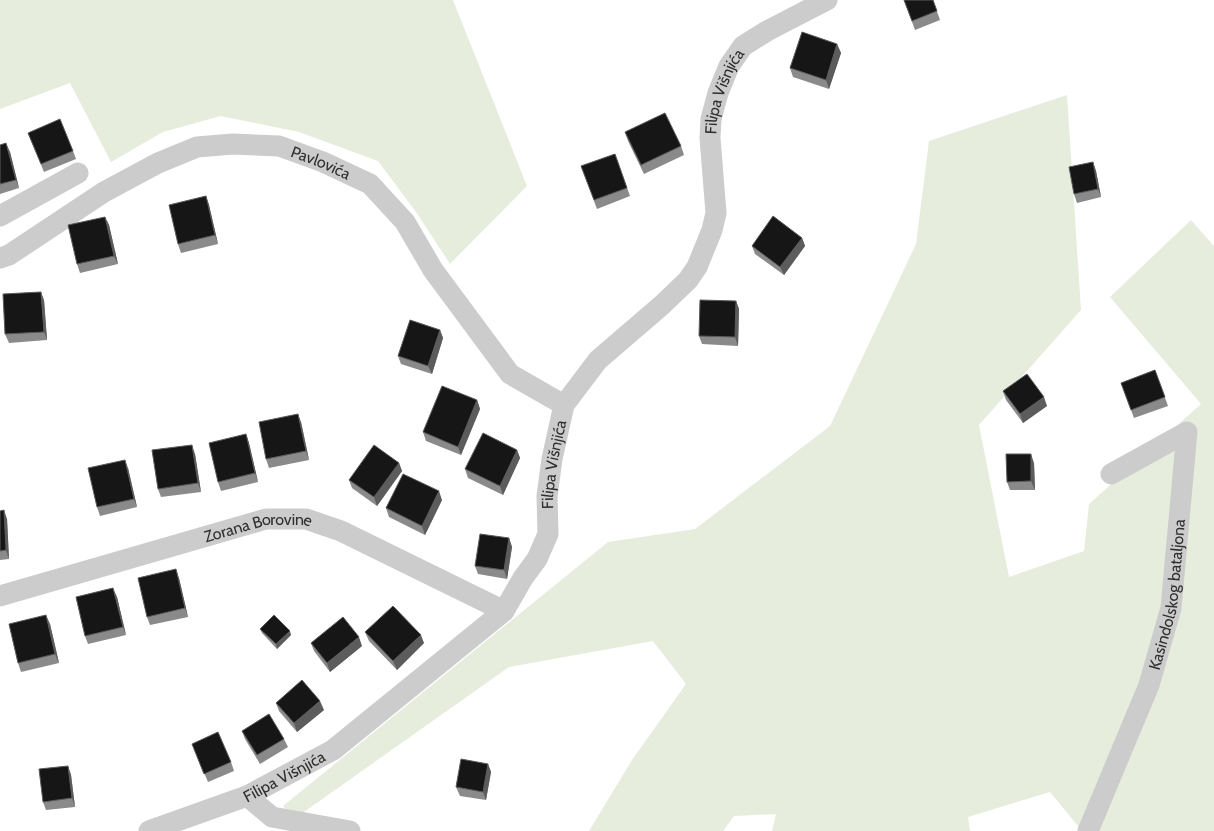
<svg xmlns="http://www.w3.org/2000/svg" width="1214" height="831" viewBox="0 0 1214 831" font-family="Cabin,sans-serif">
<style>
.green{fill:#e6eddd}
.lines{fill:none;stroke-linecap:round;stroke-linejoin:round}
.minor{stroke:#ccc;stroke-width:21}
.wall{fill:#8a8a8a}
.shaded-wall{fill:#5c5c5c}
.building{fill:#161616;stroke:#5c5c5c}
.labels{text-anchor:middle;stroke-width:5;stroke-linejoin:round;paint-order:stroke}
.street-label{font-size:16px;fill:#2f2f2f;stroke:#fff}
</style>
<rect width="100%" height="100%" fill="#fff"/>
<g class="green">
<polygon points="0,0 453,0 527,186 450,264 416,212 378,161 299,132 221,116 163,132 111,162 70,83 0,109"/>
<polygon points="1067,95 1081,310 979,425 1009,577 1084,551 1089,504 1201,404 1110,297 1191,220 1214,246 1214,831 1082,831 1050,792 968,817 970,831 772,831 776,814 734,816 723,831 589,831 632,760 686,684 653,641 509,667 294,819 283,806 608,542 695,529 830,426 916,244 929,141"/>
</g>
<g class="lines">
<g class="minor">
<polyline points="0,216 78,173"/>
<path id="s1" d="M0,258L9,255L104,192L158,163L197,147L233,144L279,146L323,162L370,184L405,222L433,270L510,374L564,405"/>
<path id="s2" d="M0,596L266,519H306L341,531L504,611"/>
<polyline points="247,796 272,817 350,831"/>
<path id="s3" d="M149,831L247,796L333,750L504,611L523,578L537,559L548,534L547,496L552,459L564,405L598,360L662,305L688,280L697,267L712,230L716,213L710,138L711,119L718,93L729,66L743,46L767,31L827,0"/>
<path id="s4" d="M1088,831L1149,685L1171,608L1187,432L1111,474"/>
</g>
</g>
<g class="wall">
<polygon points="904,0 933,0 940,20 915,30"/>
<polygon points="837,44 841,53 829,89 793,77 790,68"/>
<polygon points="625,132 681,146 684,155 644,174 628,141"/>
<polygon points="28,133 73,151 76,159 44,172"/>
<polygon points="0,145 10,152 19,188 0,194"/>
<polygon points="615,154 630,196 597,209 581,166"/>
<polygon points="1093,162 1096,171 1101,197 1077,203 1074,194"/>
<polygon points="206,196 209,205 218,244 181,253 178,244"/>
<polygon points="105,217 109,225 118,264 80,273 77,264"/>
<polygon points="802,238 805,246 784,275 755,254 752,246"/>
<polygon points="44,300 47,340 9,343 5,334"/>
<polygon points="736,301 739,309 738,346 702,344 699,336"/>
<polygon points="440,330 443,338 432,374 401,364 398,356"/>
<polygon points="1155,370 1168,406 1134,418 1121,383"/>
<polygon points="1003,391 1047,406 1023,423 1006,400"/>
<polygon points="477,400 480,409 461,455 426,441 423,432"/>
<polygon points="301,422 309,460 269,468 266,459"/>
<polygon points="246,434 249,443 258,482 221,491 218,482"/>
<polygon points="517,450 520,458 503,495 468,478 465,469"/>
<polygon points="195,454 201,492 161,497 158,489"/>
<polygon points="399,463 402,471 377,506 352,488 349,480"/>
<polygon points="1034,463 1035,490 1010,490 1007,482"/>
<polygon points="128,468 137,507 100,516 97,507"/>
<polygon points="442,500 425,535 389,517 386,508"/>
<polygon points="0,511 7,519 9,559 0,560"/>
<polygon points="509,538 512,547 507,579 478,574 475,566"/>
<polygon points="179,578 188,617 150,625 147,617"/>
<polygon points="117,597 126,635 88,644 85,636"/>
<polygon points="50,624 59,663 21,672 18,663"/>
<polygon points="260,629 291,635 277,649 262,633"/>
<polygon points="365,632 424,643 397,670 369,641"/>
<polygon points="311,643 362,646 330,672 314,651"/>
<polygon points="276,703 324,710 297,732 279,711"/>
<polygon points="242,731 284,739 288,747 260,764 245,739"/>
<polygon points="192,744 231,762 234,771 208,782"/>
<polygon points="488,764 491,772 486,800 460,796 456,787"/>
<polygon points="68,766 71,775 75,807 46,810 43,802"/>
</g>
<g class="shaded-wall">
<polygon points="837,44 841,53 829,89 826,80"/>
<polygon points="6,143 10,152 19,188 16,180"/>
<polygon points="1093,162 1096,171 1101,197 1098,189"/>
<polygon points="206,196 209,205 218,244 215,235"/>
<polygon points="105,217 109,225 118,264 114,256"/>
<polygon points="802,238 805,246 784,275 780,267"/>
<polygon points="41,292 44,300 47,340 44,332"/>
<polygon points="736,301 739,309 738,346 735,337"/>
<polygon points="440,330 443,338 432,374 428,366"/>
<polygon points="1044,397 1047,406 1023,423 1020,414"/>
<polygon points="477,400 480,409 461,455 458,447"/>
<polygon points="298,414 301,422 309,460 306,451"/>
<polygon points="246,434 249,443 258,482 255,473"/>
<polygon points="192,445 195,454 201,492 198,483"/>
<polygon points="517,450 520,458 503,495 500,486"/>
<polygon points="1031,454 1034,463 1035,490 1031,481"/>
<polygon points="125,460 128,468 137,507 134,499"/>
<polygon points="399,463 402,471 377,506 374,497"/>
<polygon points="439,491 442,500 425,535 422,526"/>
<polygon points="4,510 7,519 9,559 6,550"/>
<polygon points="509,538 512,547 507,579 504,570"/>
<polygon points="176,569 179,578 188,617 185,608"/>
<polygon points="113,588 117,597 126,635 123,627"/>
<polygon points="46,615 50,624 59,663 55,654"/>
<polygon points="290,631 291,635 277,649 276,644"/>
<polygon points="421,635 424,643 397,670 393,661"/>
<polygon points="359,637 362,646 330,672 327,663"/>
<polygon points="320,701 324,710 297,732 294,723"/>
<polygon points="488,764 491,772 486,800 483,792"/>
<polygon points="68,766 71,775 75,807 72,798"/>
</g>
<g class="building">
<polygon points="904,0 933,0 937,11 912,21"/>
<polygon points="802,32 837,44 826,80 790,68"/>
<polygon points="665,113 681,146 641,165 625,132"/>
<polygon points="60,119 73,151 41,164 28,133"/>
<polygon points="6,143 16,180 0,184 0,145"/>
<polygon points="615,154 627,188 594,200 581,166"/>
<polygon points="1093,162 1098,189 1074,194 1069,167"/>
<polygon points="206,196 215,235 178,244 169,205"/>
<polygon points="773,216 802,238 780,267 752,246"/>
<polygon points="105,217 114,256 77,264 68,225"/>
<polygon points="41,292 44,332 5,334 3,294"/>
<polygon points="700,300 736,301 735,337 699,336"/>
<polygon points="410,320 440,330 428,366 398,356"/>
<polygon points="1155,370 1165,397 1131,410 1121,383"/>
<polygon points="1027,374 1044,397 1020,414 1003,391"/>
<polygon points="442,386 477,400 458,447 423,432"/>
<polygon points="298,414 306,451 266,459 259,422"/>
<polygon points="483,433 517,450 500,486 465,469"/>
<polygon points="246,434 255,473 218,482 209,443"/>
<polygon points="192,445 198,483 158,489 152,450"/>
<polygon points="374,445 399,463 374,497 349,480"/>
<polygon points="1006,454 1031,454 1031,481 1007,482"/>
<polygon points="125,460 134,499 97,507 88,468"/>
<polygon points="403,474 439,491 422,526 386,508"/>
<polygon points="4,510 6,550 0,551 0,511"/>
<polygon points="480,534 509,538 504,570 475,566"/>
<polygon points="176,569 185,608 147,617 138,578"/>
<polygon points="113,588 123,627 85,636 76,597"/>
<polygon points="393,606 421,635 393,661 365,632"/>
<polygon points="46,615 55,654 18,663 9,624"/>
<polygon points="274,615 290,631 276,644 260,629"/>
<polygon points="343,617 359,637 327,663 311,643"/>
<polygon points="302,680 320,701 294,723 276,703"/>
<polygon points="269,714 284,739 257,755 242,731"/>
<polygon points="218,732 231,762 204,774 192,744"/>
<polygon points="461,759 488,764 483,792 456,787"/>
<polygon points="68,766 72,798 43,802 39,769"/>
</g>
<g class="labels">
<g class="street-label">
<text dy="6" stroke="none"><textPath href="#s3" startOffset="1016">Filipa Višnjića</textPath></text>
<text dy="6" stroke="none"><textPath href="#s1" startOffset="354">Pavlovića</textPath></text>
<text dy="6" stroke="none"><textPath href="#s3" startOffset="581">Filipa Višnjića</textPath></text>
<text dy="6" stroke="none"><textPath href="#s2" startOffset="268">Zorana Borovine</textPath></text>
<text dy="6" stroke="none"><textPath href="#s4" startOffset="251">Kasindolskog bataljona</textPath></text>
<text dy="6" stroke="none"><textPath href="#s3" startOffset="146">Filipa Višnjića</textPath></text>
</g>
</g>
</svg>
